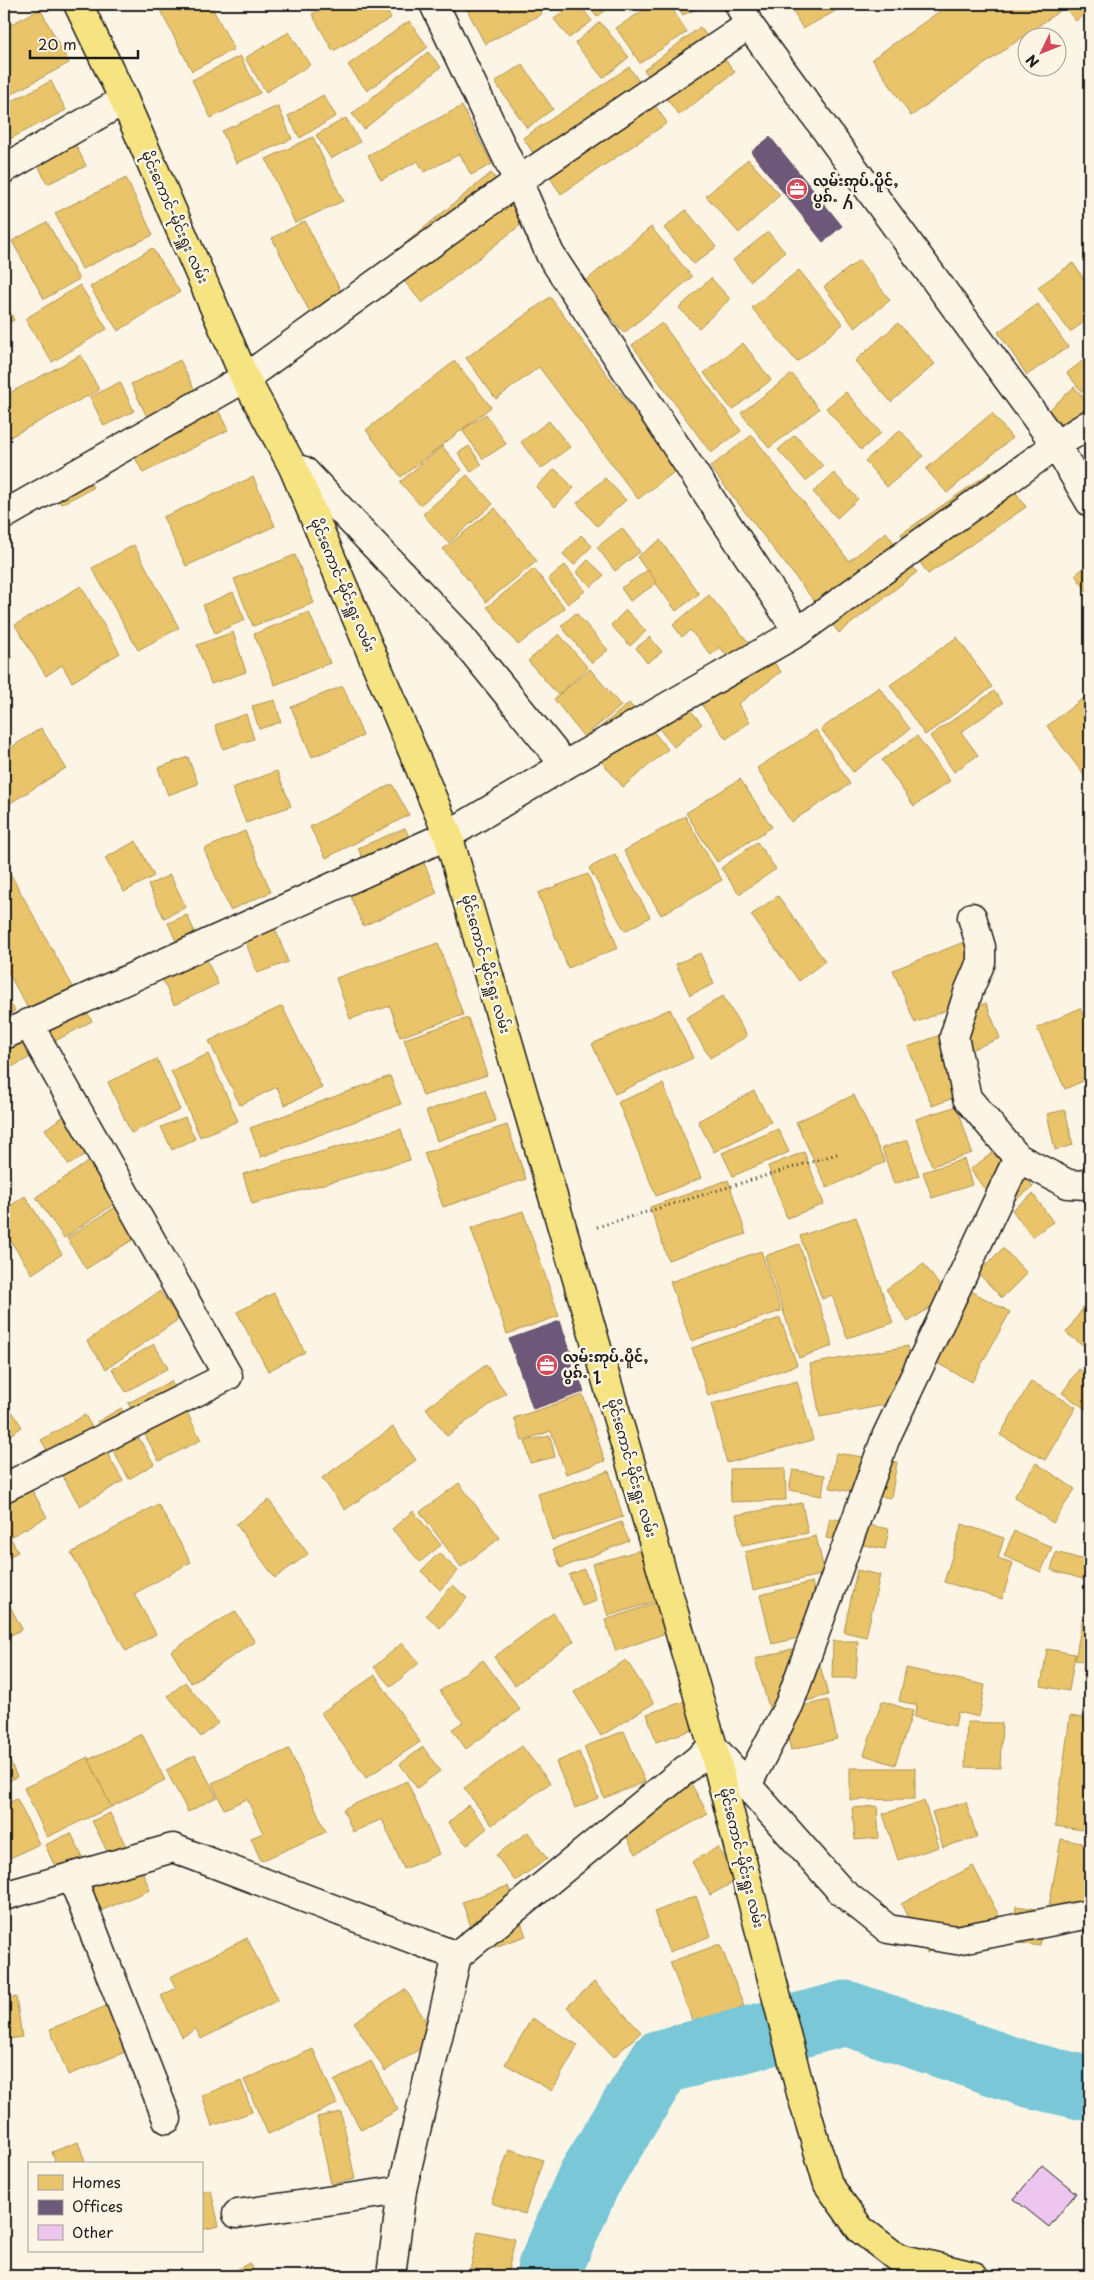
<svg xmlns="http://www.w3.org/2000/svg" width="1094" height="2280" viewBox="0 0 1094 2280" font-family="'Playpen Sans','Noto Sans Myanmar',sans-serif">
<style>
.homes{fill:#e9c46a;stroke:#ac9253}
.offices{fill:#6d597a;stroke:#55475e}
.lines{fill:none;stroke-linecap:round;stroke-linejoin:round}
.river{stroke:#79c7d7;stroke-width:65}
.building{fill:#edc5ee;stroke:#1c1c1c}
.minor-casing{stroke:#1c1c1c;stroke-width:31}
.major-casing{stroke:#1c1c1c;stroke-width:31}
.path{stroke:#1c1c1c;stroke-width:3;stroke-dasharray:1 4;stroke-linecap:butt}
.minor{stroke:#fcf5e5;stroke-width:28}
.major{stroke:#f6e381;stroke-width:28}
.labels{text-anchor:middle;stroke-width:5;stroke-linejoin:round;paint-order:stroke}
.poi-label{font-size:14px;font-weight:bold;fill:#1c1c1c;stroke:#fcf5e5;text-anchor:start}
.street-label{font-size:14px;fill:#1c1c1c;stroke:#fcf5e5}
</style>
<rect width="100%" height="100%" fill="#fcf5e5"/>
<filter id="ink" filterUnits="userSpaceOnUse"><feTurbulence type="fractalNoise" baseFrequency=".02" numOctaves="2"/><feDisplacementMap in="SourceGraphic" scale="10" xChannelSelector="R" yChannelSelector="G"/><feConvolveMatrix kernelMatrix="1 2 1 2 8 2 1 2 1" color-interpolation-filters="sRGB"/></filter>
<g filter="url(#ink)">
<g class="homes">
<polygon points="157,4 210,4 234,49 192,71"/>
<polygon points="331,4 383,4 391,18 333,51 312,14"/>
<polygon points="464,4 536,4 542,14 485,44"/>
<polygon points="574,4 579,4 592,21 569,38 554,19"/>
<polygon points="586,4 613,4 597,17"/>
<polygon points="653,4 669,4 687,32 640,63 616,28"/>
<polygon points="677,4 707,4 683,15"/>
<polygon points="789,4 848,4 803,29"/>
<polygon points="950,4 1057,4 1061,10 911,116 872,59"/>
<polygon points="1062,4 1090,4 1090,9 1076,21"/>
<polygon points="40,9 69,63 4,98 4,28"/>
<polygon points="409,21 428,47 367,91 348,65"/>
<polygon points="600,22 629,57 603,78 575,43"/>
<polygon points="700,27 735,72 679,115 644,70"/>
<polygon points="289,32 310,65 266,92 245,58"/>
<polygon points="428,52 441,67 364,129 352,114"/>
<polygon points="240,56 260,93 211,118 192,80"/>
<polygon points="522,64 553,109 527,128 495,82"/>
<polygon points="629,67 667,123 561,194 523,138"/>
<polygon points="51,81 66,110 4,142 4,105"/>
<polygon points="323,95 336,116 300,138 288,116"/>
<polygon points="278,106 292,139 236,163 222,131"/>
<polygon points="462,106 492,164 471,175 460,154 424,172 418,161 381,180 368,155"/>
<polygon points="346,118 360,142 331,159 316,135"/>
<polygon points="66,125 86,166 47,184 28,144"/>
<polygon points="313,137 343,201 295,223 266,159"/>
<polygon points="748,159 780,195 739,233 706,196"/>
<polygon points="491,173 528,219 422,303 386,259"/>
<polygon points="126,178 153,235 82,269 55,213"/>
<polygon points="686,210 716,247 694,264 664,228"/>
<polygon points="305,221 351,311 318,328 272,238"/>
<polygon points="47,222 79,279 44,299 12,241"/>
<polygon points="651,227 692,277 624,333 583,283"/>
<polygon points="768,232 785,252 750,281 733,260"/>
<polygon points="152,248 180,292 118,331 90,287"/>
<polygon points="859,260 890,300 855,328 824,287"/>
<polygon points="1073,263 1090,288 1090,318 1070,332 1038,287"/>
<polygon points="799,270 843,324 797,362 752,308"/>
<polygon points="711,278 730,299 699,328 679,308"/>
<polygon points="80,285 107,329 52,362 25,319"/>
<polygon points="550,297 677,470 638,499 539,367 496,399 466,358"/>
<polygon points="4,299 14,320 4,325"/>
<polygon points="1038,304 1068,347 1027,375 998,332"/>
<polygon points="662,323 741,431 711,453 632,345"/>
<polygon points="898,323 935,364 891,402 855,361"/>
<polygon points="743,343 771,380 732,410 704,373"/>
<polygon points="81,355 99,390 6,439 4,434 4,396"/>
<polygon points="1090,355 1090,386 1082,392 1067,373"/>
<polygon points="180,360 200,401 151,425 131,384"/>
<polygon points="455,361 491,407 401,477 366,430"/>
<polygon points="792,374 819,409 769,448 741,413"/>
<polygon points="120,382 134,411 104,426 90,397"/>
<polygon points="1074,387 1090,405 1090,428 1076,441 1048,411"/>
<polygon points="846,392 881,433 861,450 826,408"/>
<polygon points="213,400 228,430 143,473 128,444"/>
<polygon points="992,413 1012,438 947,493 926,469"/>
<polygon points="486,414 506,444 483,459 462,430"/>
<polygon points="549,421 570,447 541,469 521,442"/>
<polygon points="900,430 923,456 887,487 865,461"/>
<polygon points="752,435 849,561 886,532 917,572 839,633 710,467"/>
<polygon points="795,435 823,466 806,481 778,450"/>
<polygon points="1090,437 1090,455 1082,444"/>
<polygon points="442,446 462,470 420,505 400,482"/>
<polygon points="469,446 482,465 471,472 458,453"/>
<polygon points="81,464 93,488 61,504 48,481"/>
<polygon points="998,467 1026,507 928,574 901,534"/>
<polygon points="555,469 574,488 555,507 536,487"/>
<polygon points="834,473 858,499 837,518 813,492"/>
<polygon points="467,475 493,504 448,543 423,514"/>
<polygon points="253,477 275,526 186,566 163,517"/>
<polygon points="605,478 626,500 597,526 577,503"/>
<polygon points="495,508 537,561 486,602 443,549"/>
<polygon points="622,528 640,552 615,571 597,547"/>
<polygon points="581,535 592,546 574,565 563,554"/>
<polygon points="660,540 699,594 676,611 637,557"/>
<polygon points="134,545 179,628 138,650 92,568"/>
<polygon points="295,555 314,603 253,626 234,579"/>
<polygon points="588,560 604,575 591,587 576,572"/>
<polygon points="1090,563 1090,595 1075,575"/>
<polygon points="565,565 585,591 568,604 548,579"/>
<polygon points="534,569 565,608 518,645 487,607"/>
<polygon points="648,570 657,583 630,601 621,588"/>
<polygon points="81,586 120,653 72,682 62,665 46,676 15,625"/>
<polygon points="233,592 245,620 215,633 203,605"/>
<polygon points="709,595 750,644 730,660 720,647 711,655 690,630 682,637 673,625"/>
<polygon points="626,610 646,631 630,646 611,625"/>
<polygon points="309,612 330,663 275,685 254,634"/>
<polygon points="576,613 608,650 592,663 561,626"/>
<polygon points="233,632 246,672 211,684 197,645"/>
<polygon points="559,634 588,668 558,695 528,661"/>
<polygon points="650,637 662,652 647,663 636,648"/>
<polygon points="957,637 992,687 925,735 890,685"/>
<polygon points="4,640 12,659 4,662"/>
<polygon points="762,646 781,672 738,704 750,722 726,739 686,683 716,661 725,674"/>
<polygon points="590,669 621,706 584,737 554,699"/>
<polygon points="343,686 363,736 312,757 291,707"/>
<polygon points="879,687 910,729 853,772 821,729"/>
<polygon points="675,691 702,724 674,747 647,714"/>
<polygon points="994,691 1003,703 961,732 978,755 954,772 930,736"/>
<polygon points="1090,693 1090,783 1047,726"/>
<polygon points="275,700 281,722 259,729 252,706"/>
<polygon points="629,703 668,749 623,787 584,741"/>
<polygon points="246,714 254,739 223,749 215,725"/>
<polygon points="41,728 66,768 4,807 4,752"/>
<polygon points="816,730 850,784 791,822 757,768"/>
<polygon points="917,736 950,781 914,806 882,760"/>
<polygon points="188,757 198,784 168,795 158,768"/>
<polygon points="277,771 291,806 246,823 232,788"/>
<polygon points="740,779 772,827 717,862 686,813"/>
<polygon points="392,784 409,815 326,858 310,827"/>
<polygon points="685,816 722,880 661,915 624,851"/>
<polygon points="405,828 416,852 369,874 358,848"/>
<polygon points="245,831 271,892 230,910 204,849"/>
<polygon points="136,841 154,876 124,892 105,858"/>
<polygon points="757,842 776,869 739,894 721,868"/>
<polygon points="615,854 650,917 625,931 589,868"/>
<polygon points="421,856 437,893 363,926 347,888"/>
<polygon points="6,866 92,1021 48,1045 4,965 4,867"/>
<polygon points="588,874 618,948 568,968 538,893"/>
<polygon points="170,875 186,907 164,918 148,885"/>
<polygon points="778,896 825,961 799,981 751,915"/>
<polygon points="266,905 288,962 257,973 236,915"/>
<polygon points="187,915 200,943 181,952 168,923"/>
<polygon points="964,942 985,994 915,1023 893,970"/>
<polygon points="438,943 463,1015 400,1037 390,1006 350,1019 336,978"/>
<polygon points="203,952 218,984 174,1005 159,972"/>
<polygon points="700,953 714,984 690,995 676,964"/>
<polygon points="4,996 15,1010 4,1019"/>
<polygon points="723,996 747,1036 710,1058 686,1018"/>
<polygon points="986,1003 1000,1038 956,1056 942,1020"/>
<polygon points="282,1006 322,1088 285,1105 277,1087 240,1105 209,1041"/>
<polygon points="1080,1008 1090,1030 1090,1078 1065,1089 1037,1028"/>
<polygon points="670,1009 693,1058 615,1094 592,1044"/>
<polygon points="468,1018 487,1075 423,1096 404,1039"/>
<polygon points="22,1022 38,1053 4,1071 4,1031"/>
<polygon points="943,1034 966,1093 932,1106 908,1047"/>
<polygon points="208,1054 238,1121 200,1137 171,1071"/>
<polygon points="157,1059 180,1110 131,1133 108,1082"/>
<polygon points="390,1076 401,1104 261,1157 250,1128"/>
<polygon points="663,1084 701,1178 656,1196 618,1102"/>
<polygon points="485,1090 496,1121 437,1141 426,1111"/>
<polygon points="754,1091 771,1122 714,1152 698,1121"/>
<polygon points="854,1095 885,1162 827,1188 796,1122"/>
<polygon points="957,1106 972,1153 932,1166 916,1119"/>
<polygon points="1065,1110 1073,1145 1055,1150 1047,1114"/>
<polygon points="67,1114 92,1150 69,1165 45,1129"/>
<polygon points="185,1117 195,1139 172,1150 161,1127"/>
<polygon points="507,1125 526,1179 443,1207 424,1153"/>
<polygon points="401,1129 410,1160 252,1204 243,1174"/>
<polygon points="778,1129 789,1152 733,1176 722,1153"/>
<polygon points="908,1140 919,1176 894,1184 882,1148"/>
<polygon points="1004,1145 1033,1187 1000,1211 970,1169"/>
<polygon points="804,1152 824,1204 787,1218 768,1166"/>
<polygon points="964,1159 972,1185 932,1198 923,1172"/>
<polygon points="88,1162 116,1203 64,1238 36,1197"/>
<polygon points="728,1180 746,1234 668,1260 650,1207"/>
<polygon points="1033,1194 1053,1222 1032,1237 1012,1210"/>
<polygon points="25,1196 62,1254 32,1274 4,1231 4,1210"/>
<polygon points="117,1206 137,1237 86,1269 67,1238"/>
<polygon points="523,1211 559,1316 507,1334 471,1228"/>
<polygon points="856,1217 893,1323 847,1338 832,1295 822,1299 800,1236"/>
<polygon points="799,1244 833,1346 799,1358 765,1256"/>
<polygon points="1003,1248 1027,1273 1002,1298 978,1273"/>
<polygon points="761,1251 781,1311 691,1341 670,1282"/>
<polygon points="924,1264 947,1296 908,1322 886,1289"/>
<polygon points="958,1284 1010,1312 972,1382 920,1354"/>
<polygon points="160,1291 179,1319 106,1369 87,1341"/>
<polygon points="274,1293 305,1352 268,1371 237,1312"/>
<polygon points="1090,1298 1090,1350 1066,1333"/>
<polygon points="780,1318 797,1365 708,1396 692,1348"/>
<polygon points="154,1344 168,1368 126,1392 112,1369"/>
<polygon points="908,1346 918,1399 820,1417 810,1364"/>
<polygon points="486,1365 506,1393 447,1436 426,1408"/>
<polygon points="1079,1369 1090,1377 1090,1412 1062,1393"/>
<polygon points="171,1381 201,1440 159,1461 128,1403"/>
<polygon points="797,1381 813,1440 727,1463 711,1404"/>
<polygon points="1031,1381 1076,1407 1045,1460 1000,1435"/>
<polygon points="583,1395 605,1461 566,1474 551,1431 522,1441 514,1418"/>
<polygon points="4,1399 22,1427 4,1439"/>
<polygon points="121,1408 154,1464 129,1479 97,1422"/>
<polygon points="85,1415 123,1481 80,1506 41,1440"/>
<polygon points="393,1427 416,1460 345,1510 322,1478"/>
<polygon points="550,1436 555,1457 530,1463 525,1441"/>
<polygon points="836,1453 897,1462 891,1498 830,1488"/>
<polygon points="1036,1463 1075,1489 1053,1523 1014,1497"/>
<polygon points="785,1468 786,1500 731,1502 730,1469"/>
<polygon points="793,1470 825,1475 822,1496 789,1490"/>
<polygon points="609,1471 623,1517 552,1540 538,1494"/>
<polygon points="459,1483 500,1538 461,1567 420,1512"/>
<polygon points="32,1490 47,1517 10,1537 18,1552 4,1559 4,1505"/>
<polygon points="269,1500 308,1554 275,1578 236,1524"/>
<polygon points="802,1503 808,1533 742,1545 736,1515"/>
<polygon points="158,1504 191,1562 134,1594 156,1634 126,1651 71,1553"/>
<polygon points="413,1511 441,1545 420,1562 392,1529"/>
<polygon points="830,1518 889,1529 885,1549 826,1538"/>
<polygon points="621,1522 629,1541 561,1568 553,1549"/>
<polygon points="962,1524 1004,1538 998,1558 1013,1563 1002,1599 944,1582"/>
<polygon points="1014,1531 1052,1547 1041,1572 1004,1556"/>
<polygon points="816,1536 825,1574 753,1590 745,1552"/>
<polygon points="644,1549 660,1600 608,1616 592,1564"/>
<polygon points="1056,1552 1088,1561 1083,1579 1051,1570"/>
<polygon points="439,1553 458,1571 440,1590 421,1571"/>
<polygon points="584,1569 597,1601 582,1606 569,1575"/>
<polygon points="857,1570 880,1575 866,1637 844,1632"/>
<polygon points="1090,1579 1090,1663 1075,1660"/>
<polygon points="812,1582 824,1632 772,1644 760,1595"/>
<polygon points="453,1585 467,1598 440,1628 426,1615"/>
<polygon points="4,1595 22,1629 4,1639"/>
<polygon points="656,1603 666,1633 616,1651 605,1620"/>
<polygon points="235,1611 255,1642 191,1683 171,1651"/>
<polygon points="553,1613 574,1641 515,1685 494,1657"/>
<polygon points="833,1641 858,1641 856,1678 832,1678"/>
<polygon points="402,1643 419,1663 391,1687 374,1667"/>
<polygon points="814,1643 828,1695 770,1711 755,1659"/>
<polygon points="1047,1649 1075,1654 1069,1691 1041,1686"/>
<polygon points="483,1660 520,1710 466,1749 452,1729 463,1722 440,1691"/>
<polygon points="626,1660 654,1703 601,1736 574,1692"/>
<polygon points="906,1668 985,1685 979,1717 958,1712 955,1726 914,1717 917,1705 899,1701"/>
<polygon points="375,1675 420,1742 366,1778 321,1713"/>
<polygon points="185,1682 218,1723 201,1737 168,1696"/>
<polygon points="1090,1684 1090,1711 1083,1709"/>
<polygon points="688,1700 698,1728 656,1742 647,1714"/>
<polygon points="828,1700 837,1739 791,1750 781,1711"/>
<polygon points="882,1701 913,1711 895,1765 864,1755"/>
<polygon points="1070,1716 1090,1719 1090,1831 1055,1826"/>
<polygon points="967,1722 1002,1723 1000,1768 965,1767"/>
<polygon points="624,1731 645,1782 604,1798 584,1747"/>
<polygon points="142,1734 165,1780 111,1807 88,1760"/>
<polygon points="522,1746 550,1783 492,1825 464,1788"/>
<polygon points="423,1747 440,1771 417,1788 400,1764"/>
<polygon points="4,1748 17,1777 4,1783"/>
<polygon points="289,1749 326,1832 261,1861 251,1838 263,1833 247,1799 224,1809 212,1783"/>
<polygon points="579,1752 598,1798 575,1808 556,1762"/>
<polygon points="195,1755 217,1797 188,1812 166,1770"/>
<polygon points="88,1757 111,1807 47,1837 24,1788"/>
<polygon points="850,1768 915,1768 915,1799 850,1800"/>
<polygon points="684,1771 708,1814 636,1854 612,1811"/>
<polygon points="407,1781 439,1854 404,1869 382,1819 353,1832 343,1809"/>
<polygon points="17,1799 39,1844 4,1861 4,1805"/>
<polygon points="924,1801 939,1847 898,1860 883,1814"/>
<polygon points="966,1802 977,1837 943,1847 932,1812"/>
<polygon points="468,1805 487,1828 467,1845 448,1823"/>
<polygon points="877,1806 879,1838 855,1840 852,1808"/>
<polygon points="110,1813 131,1857 114,1865 92,1821"/>
<polygon points="528,1832 547,1859 515,1881 496,1855"/>
<polygon points="71,1833 91,1875 65,1888 45,1845"/>
<polygon points="1061,1839 1090,1845 1090,1913 1049,1906"/>
<polygon points="718,1847 736,1881 710,1895 692,1862"/>
<polygon points="138,1861 150,1890 100,1911 87,1883"/>
<polygon points="973,1866 999,1916 927,1953 901,1904"/>
<polygon points="508,1886 526,1936 480,1952 462,1902"/>
<polygon points="696,1896 711,1936 669,1952 654,1912"/>
<polygon points="1016,1906 1044,1910 1040,1946 1012,1942"/>
<polygon points="247,1938 278,2000 201,2039 196,2029 182,2037 161,1996 176,1988 170,1977"/>
<polygon points="720,1944 744,2006 694,2025 670,1962"/>
<polygon points="594,1982 641,2032 614,2057 567,2007"/>
<polygon points="405,1989 437,2038 385,2071 354,2022"/>
<polygon points="16,1997 22,2037 4,2040 4,1999"/>
<polygon points="109,2005 128,2051 68,2075 50,2029"/>
<polygon points="532,2018 578,2045 552,2091 505,2064"/>
<polygon points="313,2049 337,2104 268,2134 244,2080"/>
<polygon points="371,2061 398,2110 361,2130 334,2081"/>
<polygon points="241,2081 252,2112 212,2126 202,2095"/>
<polygon points="341,2112 355,2179 331,2184 317,2117"/>
<polygon points="78,2142 86,2164 56,2164 52,2152"/>
<polygon points="509,2149 543,2160 525,2214 491,2203"/>
<polygon points="211,2190 219,2226 201,2230 201,2192"/>
<polygon points="478,2231 515,2239 507,2276 469,2276"/>
<polygon points="249,2263 256,2276 225,2276"/>
</g>
<g class="offices">
<polygon points="770,137 842,226 823,242 751,152"/>
<polygon points="560,1321 584,1392 533,1409 509,1339"/>
</g>
<g class="lines">
<polyline class="river" points="551,2276 549,2270 589,2179 661,2062 846,2013 1029,2075 1090,2089"/>
</g>
<g class="building">
<polygon points="1042,2165 1076,2193 1049,2227 1014,2199"/>
<polygon points="1090,2219 1090,2233 1084,2223"/>
</g>
<g class="lines">
<g class="minor-casing">
<g id="minor">
<polyline points="434,4 518,181 550,254 798,632"/>
<polyline points="739,4 749,25 1056,445 1090,502"/>
<polyline points="4,169 124,100"/>
<polyline points="293,467 304,471 457,632 565,765"/>
<polyline points="4,515 245,378 518,181 749,25"/>
<polyline points="972,917 981,947 981,962 969,990 954,1037 967,1098 1018,1158 1068,1184 1086,1185 1090,1181"/>
<polyline points="4,1035 448,835 565,765 798,632 1056,445 1090,424"/>
<polyline points="4,1488 228,1376 28,1023"/>
<polyline points="747,1785 789,1705 886,1437 1018,1158"/>
<polyline points="72,1877 167,2119"/>
<polyline points="4,1896 173,1848 457,1956"/>
<polyline points="237,2214 402,2190"/>
<polyline points="391,2276 402,2190 457,1956 713,1747 841,1891 888,1929 956,1940 1090,1914"/>
</g>
</g>
<g class="major-casing">
<polyline id="major" points="78,4 124,100 245,378 293,467 448,835 713,1747 801,2093 828,2184 860,2229 896,2257 974,2276"/>
</g>
<polyline class="path" points="597,1227 837,1154"/>
<use href="#minor" class="minor"/>
<use href="#major" class="major"/>
</g>
</g>
<defs>
<g id="office-disc" transform="scale(1.125)"><circle r="9.5" fill="#d1495b" stroke="#fcf5e5"/><path d="M-6-3h4V-5.5h4V-3h4V5H-6ZM-1-4.5V-3h2v-1.5ZM-6 0V1H6V0Z" fill="#fff"/></g>
</defs>
<g fill-rule="evenodd">
<use href="#office-disc" x="797" y="189"/>
<use href="#office-disc" x="547" y="1365"/>
</g>
<g class="labels">
<g class="poi-label">
<text x="813" y="186">လုမ်းဢုပ်ႉပိူင်ႇ<tspan x="813" dy="16">ပွၵ်ႉ ႓</tspan></text>
<text x="563" y="1362">လုမ်းဢုပ်ႉပိူင်ႇ<tspan x="563" dy="16">ပွၵ်ႉ ႑</tspan></text>
</g>
<g class="street-label">
<text transform="translate(175 217) rotate(66)" y="5">မိုင်းကောင်-မိုင်းရှူး လမ်း</text>
<text transform="translate(343 585) rotate(67)" y="5">မိုင်းကောင်-မိုင်းရှူး လမ်း</text>
<text transform="translate(486 964) rotate(74)" y="5">မိုင်းကောင်-မိုင်းရှူး လမ်း</text>
<text transform="translate(632 1468) rotate(74)" y="5">မိုင်းကောင်-မိုင်းရှူး လမ်း</text>
<text transform="translate(742 1858) rotate(76)" y="5">မိုင်းကောင်-မိုင်းရှူး လမ်း</text>
</g>
</g>
<rect width="1094" height="2280" fill="none" stroke="#fcf5e5" stroke-width="20"/>
<rect x="10" y="10" width="1074" height="2260" fill="none" stroke="#1c1c1c" stroke-width="2" filter="url(#ink)"/>
<rect x="28" y="2162" width="175" height="90" fill="#fcf5e5" stroke="#a29e95"/>
<rect x="38" y="2175" width="25" height="15" fill="#e9c46a" stroke="#a29e95"/>
<text x="72" y="2188" font-size="15" fill="#1c1c1c">Homes</text>
<rect x="38" y="2200" width="25" height="15" fill="#6d597a" stroke="#a29e95"/>
<text x="72" y="2212" font-size="15" fill="#1c1c1c">Offices</text>
<rect x="38" y="2225" width="25" height="15" fill="#edc5ee" stroke="#a29e95"/>
<text x="72" y="2238" font-size="15" fill="#1c1c1c">Other</text>
<g transform="translate(1042 52) rotate(227)"><circle r="24" fill="#fcf5e5" stroke="#a29e95"/>
<path d="M0-4L9 19L0 12L-9 19Z" fill="#d1495b"/>
<text y="-8" font-size="14" font-weight="bold" text-anchor="middle" fill="#1c1c1c">N</text>
</g>
<path d="M30 50v8h108v-8" fill="none" stroke="#1c1c1c" stroke-width="2.5"/>
<text x="38" y="50" font-size="15" fill="#1c1c1c" stroke="#fcf5e5" stroke-width="4" paint-order="stroke">20 m</text>
</svg>
